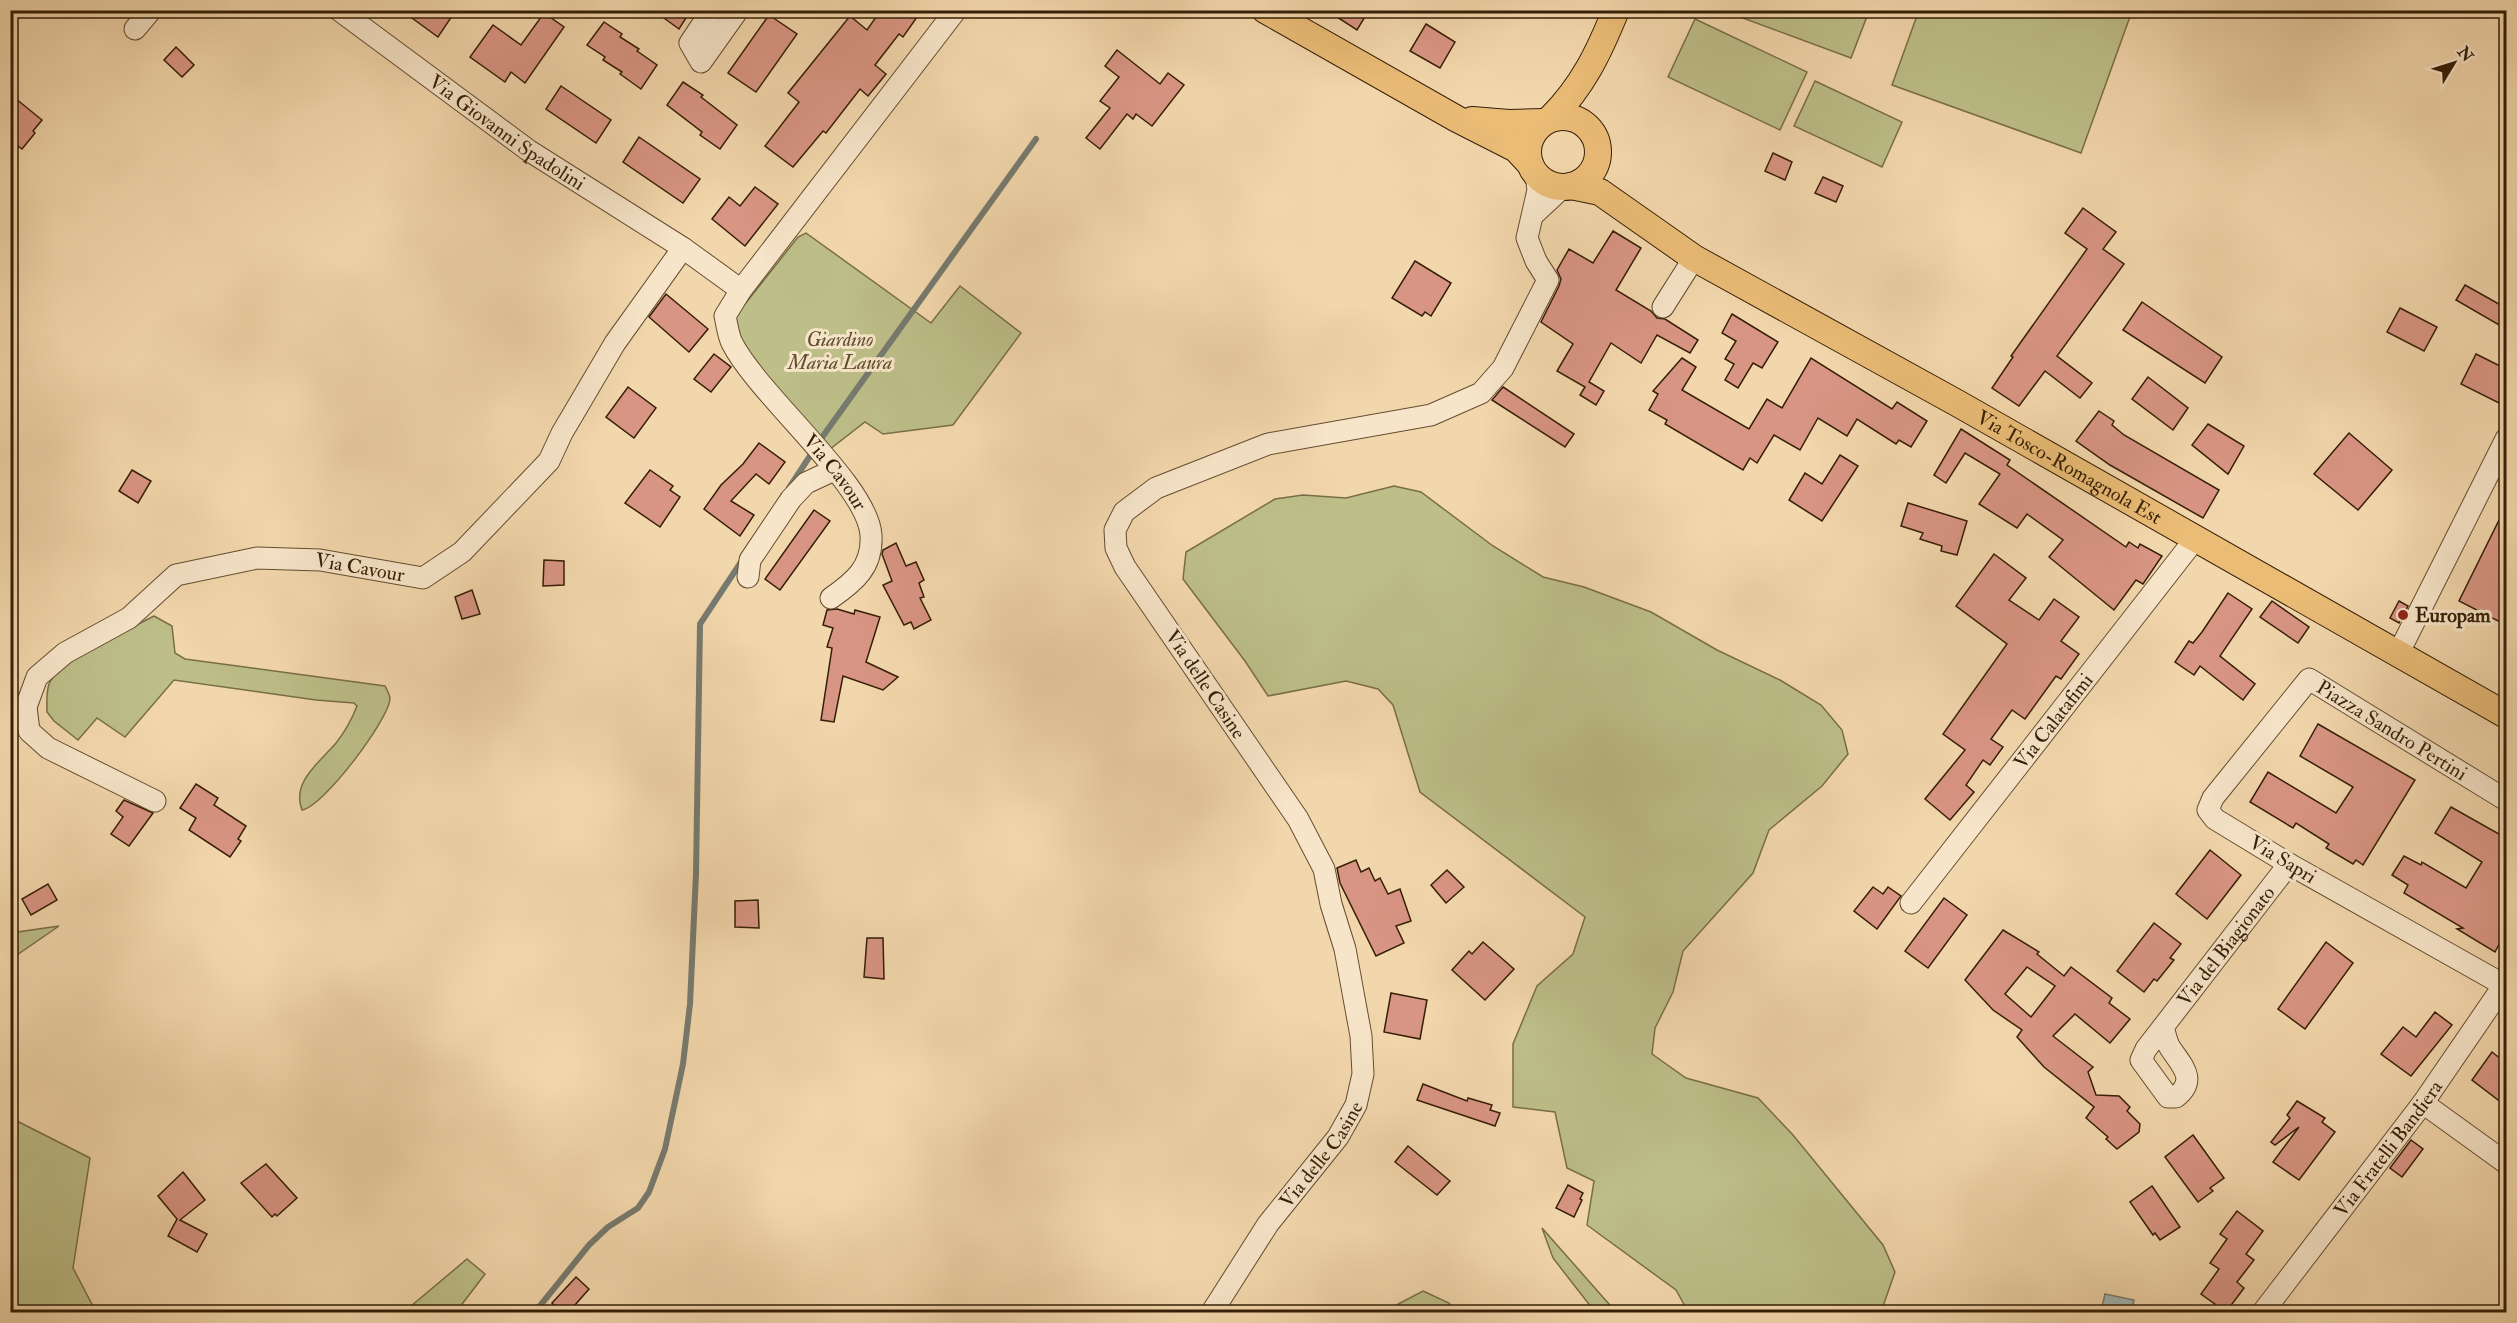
<svg xmlns="http://www.w3.org/2000/svg" width="2517" height="1323" viewBox="0 0 2517 1323" font-family="'IM FELL Double Pica',serif">
<style>
.green{fill:#bdbe88;stroke:#796e47;stroke-width:1.5}
.water{fill:#a1b7b5;stroke:#767a6f;stroke-width:1.5}
.lines{fill:none;stroke-linecap:round;stroke-linejoin:round}
.stream{stroke:#767a6f;stroke-width:6}
.building{fill:#d99584;stroke:#351e06;stroke-width:1.5;fill-rule:evenodd}
.minor-casing{stroke:#644c30;stroke-width:23}
.major-casing{stroke:#351e06;stroke-width:28}
.minor{stroke:#f7e5c9;stroke-width:21}
.major{stroke:#eabc76;stroke-width:26}
.poi-dot{fill:#8f2418;stroke:#f7e5c9;stroke-width:2}
.labels{text-anchor:middle;stroke-width:6;stroke-linejoin:round;paint-order:stroke}
.street-label{font-size:20px;fill:#351e06;stroke:#f7e5c9}
.park-label{font-size:20px;font-style:italic;fill:#5e4e2d;stroke:#f7e5c9}
.poi-label{font-size:20px;font-weight:bold;fill:#351e06;stroke:#f7e5c9;text-anchor:start}
</style>
<rect width="100%" height="100%" fill="#f3d7ac"/>
<filter id="stains"><feTurbulence type="fractalNoise" baseFrequency=".00333" numOctaves="4"/><feColorMatrix values="0 0 0 0 .2 0 0 0 0 .09 0 0 0 0 .02 0 0 0 .5 -.17"/></filter>
<radialGradient id="worn" r=".72"><stop offset=".6" stop-color="#630" stop-opacity="0"/><stop offset="1" stop-color="#630" stop-opacity=".3"/></radialGradient>
<g class="green">
<polygon points="1919,10 2132,11 2081,153 1892,85"/>
<polygon points="1724,11 1869,10 1869,11 1851,58"/>
<polygon points="1695,19 1807,72 1780,130 1668,77"/>
<polygon points="1815,81 1902,122 1882,167 1794,126"/>
<polygon points="806,233 931,323 960,286 1021,333 953,425 883,434 865,422 825,453 740,346 733,326 737,314 798,237"/>
<polygon points="1394,486 1421,492 1493,546 1543,577 1584,587 1651,612 1717,650 1780,680 1821,705 1842,730 1848,754 1822,786 1769,830 1753,873 1683,951 1673,992 1655,1028 1652,1054 1686,1078 1758,1098 1793,1135 1883,1245 1895,1272 1881,1312 1685,1312 1686,1308 1676,1290 1587,1225 1594,1181 1567,1168 1555,1112 1513,1107 1513,1044 1537,986 1573,954 1585,917 1420,792 1393,705 1378,689 1346,681 1268,696 1245,661 1183,579 1186,552 1275,499 1303,495 1346,498"/>
<path d="M154,616L172,626L175,653L185,659L385,686C387,690 390,695 390,699C388,721 323,807 302,810C291,782 320,762 336,743C344,733 352,719 357,706L354,703L316,700L174,680L125,737L97,718L78,740L54,721L47,712C47,703 46,693 49,684C58,660 130,629 154,616Z"/>
<polygon points="59,926 11,959 11,933"/>
<polygon points="11,1118 90,1158 73,1268 96,1312 11,1312"/>
<polygon points="1542,1228 1616,1312 1595,1312 1553,1258"/>
<polygon points="467,1259 485,1274 456,1312 404,1312"/>
<polygon points="1423,1291 1449,1303 1457,1312 1383,1312"/>
</g>
<polygon class="water" points="2105,1294 2134,1300 2131,1312 2102,1307"/>
<g class="lines">
<g class="stream">
<polyline points="789,488 823,436 1036,139"/>
<polyline points="535,1312 589,1245 608,1227 638,1208 649,1192 665,1149 683,1064 690,1004 696,874 700,624 743,559"/>
</g>
</g>
<g class="building">
<polygon points="401,10 456,10 438,37"/>
<polygon points="653,10 691,10 679,29"/>
<polygon points="881,10 922,10 903,37 899,34 875,65 886,74 868,96 860,89 826,133 823,131 793,167 765,146 799,102 788,93 850,16 867,30"/>
<polygon points="1326,10 1369,10 1357,30"/>
<polygon points="544,13 564,27 525,83 511,72 505,82 470,57 493,25 521,45"/>
<polygon points="769,15 797,34 756,92 728,73"/>
<polygon points="604,22 622,34 620,37 639,49 637,51 657,65 641,89 620,74 622,72 603,60 605,57 587,45"/>
<polygon points="1426,24 1455,42 1440,68 1410,51"/>
<polygon points="176,47 194,65 182,77 164,60"/>
<polygon points="1117,50 1160,84 1168,73 1184,85 1152,126 1136,114 1133,119 1127,114 1100,149 1086,138 1110,108 1100,101 1119,77 1105,66"/>
<polygon points="683,82 703,95 701,97 737,125 720,149 700,135 702,132 667,105"/>
<polygon points="561,86 611,120 596,143 546,109"/>
<polygon points="10,94 42,120 33,131 35,133 22,149 10,140"/>
<polygon points="639,137 700,179 683,203 623,162"/>
<polygon points="1773,153 1792,162 1785,180 1765,171"/>
<polygon points="1823,177 1843,186 1836,202 1815,193"/>
<polygon points="755,187 778,204 745,246 712,219 729,197 740,206"/>
<polygon points="2083,208 2116,232 2103,249 2124,264 2057,356 2092,383 2080,398 2045,371 2019,406 1992,388 2013,357 2011,356 2087,249 2065,233"/>
<polygon points="1613,231 1641,248 1616,290 1651,311 1657,318 1665,319 1698,340 1690,353 1657,335 1641,363 1611,343 1589,382 1604,391 1596,405 1580,395 1585,387 1557,371 1573,344 1541,322 1559,286 1561,279 1557,270 1569,249 1593,263"/>
<polygon points="1415,261 1451,283 1431,316 1425,312 1422,316 1392,298"/>
<polygon points="2465,285 2506,308 2506,329 2456,300"/>
<polygon points="666,294 708,329 689,352 649,317"/>
<polygon points="2142,302 2222,357 2205,383 2123,330"/>
<polygon points="2400,308 2437,327 2424,351 2387,332"/>
<polygon points="1732,314 1778,342 1762,368 1753,363 1738,388 1725,380 1734,364 1725,359 1736,341 1722,333"/>
<polygon points="714,354 731,367 711,392 694,379"/>
<polygon points="2476,354 2506,369 2506,388 2499,403 2461,384"/>
<polygon points="1682,358 1696,367 1682,390 1749,429 1767,399 1782,408 1811,358 1892,409 1897,402 1927,421 1911,447 1899,440 1896,444 1857,419 1847,436 1818,418 1800,450 1774,435 1757,463 1750,458 1743,470 1665,424 1667,420 1649,410 1658,394 1653,391"/>
<polygon points="2148,377 2188,408 2173,430 2132,399"/>
<polygon points="628,387 656,408 634,438 606,417"/>
<polygon points="1503,387 1574,434 1565,447 1492,400"/>
<polygon points="2099,411 2114,421 2112,425 2124,435 2219,490 2203,518 2110,465 2076,441"/>
<polygon points="2208,424 2244,446 2228,474 2192,445"/>
<polygon points="1961,429 2010,460 2007,465 2126,547 2129,542 2138,548 2140,544 2162,556 2143,584 2136,580 2114,610 2049,557 2063,540 2027,514 2017,528 1979,504 2000,474 1965,453 1946,483 1934,475"/>
<polygon points="2349,433 2392,470 2358,510 2314,474"/>
<polygon points="759,443 785,462 769,484 756,474 731,501 754,515 740,536 704,509 721,485 743,464"/>
<polygon points="1840,455 1858,466 1822,521 1789,500 1805,473 1822,484"/>
<polygon points="132,470 151,481 138,503 119,491"/>
<polygon points="650,470 673,486 670,490 680,497 660,527 625,503"/>
<polygon points="1908,503 1967,521 1957,555 1941,551 1942,546 1920,539 1923,533 1901,526"/>
<polygon points="2506,506 2506,625 2459,601"/>
<polygon points="814,510 830,521 780,590 765,579"/>
<polygon points="896,543 906,566 916,562 924,580 919,583 924,597 920,598 931,620 914,629 911,622 904,625 883,585 892,581 882,554 883,550"/>
<polygon points="1994,554 2026,578 2009,600 2039,620 2054,599 2079,617 2061,641 2079,654 2061,679 2056,676 2025,719 2012,710 1991,739 2003,747 1990,765 1983,760 1966,785 1974,792 1950,820 1925,799 1965,750 1943,734 2007,644 1956,606"/>
<polygon points="544,560 564,561 564,585 543,586"/>
<polygon points="472,590 480,614 462,619 455,597"/>
<polygon points="2228,593 2252,609 2220,656 2255,684 2243,700 2200,666 2194,675 2175,662 2189,641 2193,643 2202,632"/>
<polygon points="2272,601 2309,627 2298,643 2260,617"/>
<polygon points="2399,601 2408,606 2399,623 2390,618"/>
<polygon points="837,609 854,614 855,610 880,617 866,662 898,677 883,690 843,676 834,722 821,720 832,648 827,647 833,628 823,625 827,610"/>
<polygon points="2318,724 2415,780 2363,865 2356,860 2353,864 2326,848 2329,844 2296,823 2293,828 2250,802 2268,772 2336,813 2353,787 2300,756"/>
<polygon points="196,784 218,798 214,805 246,826 238,839 241,841 230,857 189,830 196,818 180,808"/>
<polygon points="124,800 153,813 129,846 111,834 123,817 116,811"/>
<polygon points="2451,807 2506,838 2506,931 2495,952 2457,929 2463,928 2404,893 2408,885 2392,875 2404,856 2421,865 2422,862 2466,888 2482,862 2435,833"/>
<polygon points="2210,850 2241,875 2207,919 2176,894"/>
<polygon points="1356,860 1361,872 1369,868 1375,881 1380,878 1388,894 1400,889 1411,921 1396,926 1404,943 1376,956 1340,883 1337,868"/>
<polygon points="1447,870 1464,887 1446,903 1431,885"/>
<polygon points="48,884 57,900 31,915 22,899"/>
<polygon points="1873,887 1883,894 1888,887 1901,896 1877,929 1854,911"/>
<polygon points="1944,898 1967,915 1928,968 1905,951"/>
<polygon points="758,900 759,928 735,927 735,901"/>
<polygon points="2154,923 2181,944 2170,958 2174,960 2157,981 2154,979 2144,992 2117,971"/>
<path d="M2003,930L2039,952L2037,954L2064,976L2071,967L2112,998L2109,1003L2130,1019L2110,1043L2075,1014L2053,1036L2093,1067L2088,1072L2096,1095L2119,1096L2130,1107L2127,1111L2140,1124L2139,1132L2117,1149L2106,1139L2108,1137L2086,1118L2094,1107L2044,1067L2017,1037L2022,1030L1993,1010L1965,980ZM2027,967L2055,986L2031,1017L2005,994Z"/>
<polygon points="867,938 883,938 884,979 864,977"/>
<polygon points="1483,942 1514,969 1485,1000 1452,970 1469,951 1472,954"/>
<polygon points="2326,942 2353,963 2305,1029 2278,1009"/>
<polygon points="1391,993 1427,1000 1420,1039 1384,1032"/>
<polygon points="2435,1012 2452,1025 2411,1076 2381,1054 2403,1027 2416,1037"/>
<polygon points="2492,1052 2506,1063 2506,1106 2472,1080"/>
<polygon points="1423,1084 1467,1101 1468,1098 1492,1105 1490,1110 1500,1113 1495,1126 1417,1100"/>
<polygon points="2297,1101 2325,1118 2322,1122 2335,1132 2299,1180 2273,1162 2299,1127 2275,1145 2271,1142 2290,1118 2287,1115"/>
<polygon points="2193,1135 2224,1178 2210,1188 2213,1191 2198,1202 2165,1157"/>
<polygon points="2411,1140 2423,1149 2402,1177 2390,1168"/>
<polygon points="1408,1146 1450,1181 1437,1195 1395,1162"/>
<polygon points="266,1164 297,1198 277,1216 275,1214 272,1217 241,1183"/>
<polygon points="183,1172 205,1200 180,1220 207,1234 197,1252 168,1236 177,1219 158,1196"/>
<polygon points="1568,1185 1583,1193 1580,1199 1582,1200 1574,1217 1556,1208"/>
<polygon points="2152,1186 2180,1227 2160,1240 2155,1233 2153,1235 2130,1202"/>
<polygon points="2237,1211 2263,1231 2246,1254 2254,1260 2237,1282 2244,1288 2226,1312 2201,1294 2219,1269 2210,1263 2227,1239 2220,1234"/>
<polygon points="576,1277 589,1289 575,1305 584,1312 560,1312 552,1303"/>
</g>
<g class="lines">
<g class="minor-casing">
<g id="minor">
<path id="s1" d="M339,10L528,150L683,248"/>
<polyline points="712,10 690,43 701,62 738,10"/>
<polyline points="135,29 151,10"/>
<polyline points="1534,214 1563,187"/>
<path id="s2" d="M741,290L725,316C727,324 728,335 732,343C759,396 868,485 871,535C873,567 854,582 831,598"/>
<polyline points="1663,307 1694,258"/>
<polyline points="748,577 750,560 791,499 806,483 834,470"/>
<polyline points="2398,654 2506,439"/>
<path id="s3" d="M155,801L48,748L29,731L26,707L37,677L65,653L129,618L176,575L257,558L320,560L423,578L462,552L549,461L562,433L615,343L683,248L741,290L956,10"/>
<path id="s4" d="M1911,903L2195,539"/>
<path id="s5" d="M2504,985L2289,864L2215,819L2208,810L2213,798L2309,679L2506,800"/>
<path id="s6" d="M2163,1027C2165,1033 2166,1040 2169,1046C2180,1064 2199,1079 2176,1097H2168L2141,1060L2146,1049L2289,864"/>
<polyline points="2423,1103 2506,1163"/>
<path id="s7" d="M1212,1312L1268,1224L1338,1137L1356,1105L1363,1074L1361,1036L1345,949L1331,904L1324,869L1298,819L1125,567L1116,548L1115,530L1124,512L1156,488L1268,444L1431,415L1481,393L1503,368L1548,280L1536,261L1527,238L1538,190L1536,175"/>
<path id="s8" d="M2263,1312L2423,1103L2506,982"/>
</g>
</g>
<g class="major-casing">
<g id="major">
<polyline points="1265,10 1457,119 1516,149 1530,164"/>
<circle cx="1563" cy="152" r="35"/>
<path d="M1551,118C1583,86 1599,52 1616,10"/>
<polyline points="1472,120 1509,123 1543,122"/>
<path id="s9" d="M1571,186L1600,192L1694,258L1957,403L2506,715"/>
</g>
</g>
<use href="#minor" class="minor"/>
<use href="#major" class="major"/>
</g>
<circle class="poi-dot" cx="2403" cy="615" r="6"/>
<g class="labels">
<g class="street-label">
<text dy="7" stroke="none"><textPath href="#s1" startOffset="208">Via Giovanni Spadolini</textPath></text>
<text dy="7" stroke="none"><textPath href="#s9" startOffset="574">Via Tosco-Romagnola Est</textPath></text>
<text dy="7" stroke="none"><textPath href="#s2" startOffset="224">Via Cavour</textPath></text>
<text dy="7" stroke="none"><textPath href="#s3" startOffset="561">Via Cavour</textPath></text>
<text transform="translate(1206 684) rotate(56)" y="7">Via delle Casine</text>
<text dy="7" stroke="none"><textPath href="#s4" startOffset="231">Via Calatafimi</textPath></text>
<text dy="7" stroke="none"><textPath href="#s5" startOffset="608">Piazza Sandro Pertini</textPath></text>
<text transform="translate(2283 859) rotate(31)" y="7">Via Sapri</text>
<text dy="7" stroke="none"><textPath href="#s6" startOffset="276">Via del Biagionato</textPath></text>
<text dy="7" stroke="none"><textPath href="#s8" startOffset="206">Via Fratelli Bandiera</textPath></text>
<text dy="7" stroke="none"><textPath href="#s7" startOffset="192">Via delle Casine</textPath></text>
</g>
<g class="park-label">
<text x="840" y="346">Giardino<tspan x="840" dy="23">Maria Laura</tspan></text>
</g>
<g class="poi-label">
<text x="2415" y="622">Europam</text>
</g>
</g>
<rect width="2517" height="1323" fill="none" stroke="#f3d7ac" stroke-width="36"/>
<rect x="12" y="12" width="2493" height="1299" fill="none" stroke="#351e06" stroke-width="3"/>
<rect x="18" y="18" width="2481" height="1287" fill="none" stroke="#351e06" stroke-width="1.5"/>
<g transform="translate(2454 63) rotate(52)" stroke="#f7e5c9" stroke-width="4.5" paint-order="stroke">
<path d="M0-4.5L10 22L0 15L-10 22Z" fill="#351e06"/>
<text y="-9" font-size="16" font-weight="bold" text-anchor="middle" fill="#351e06">N</text>
</g>
<rect width="100%" height="100%" filter="url(#stains)"/>
<rect width="100%" height="100%" fill="url(#worn)"/>
</svg>
